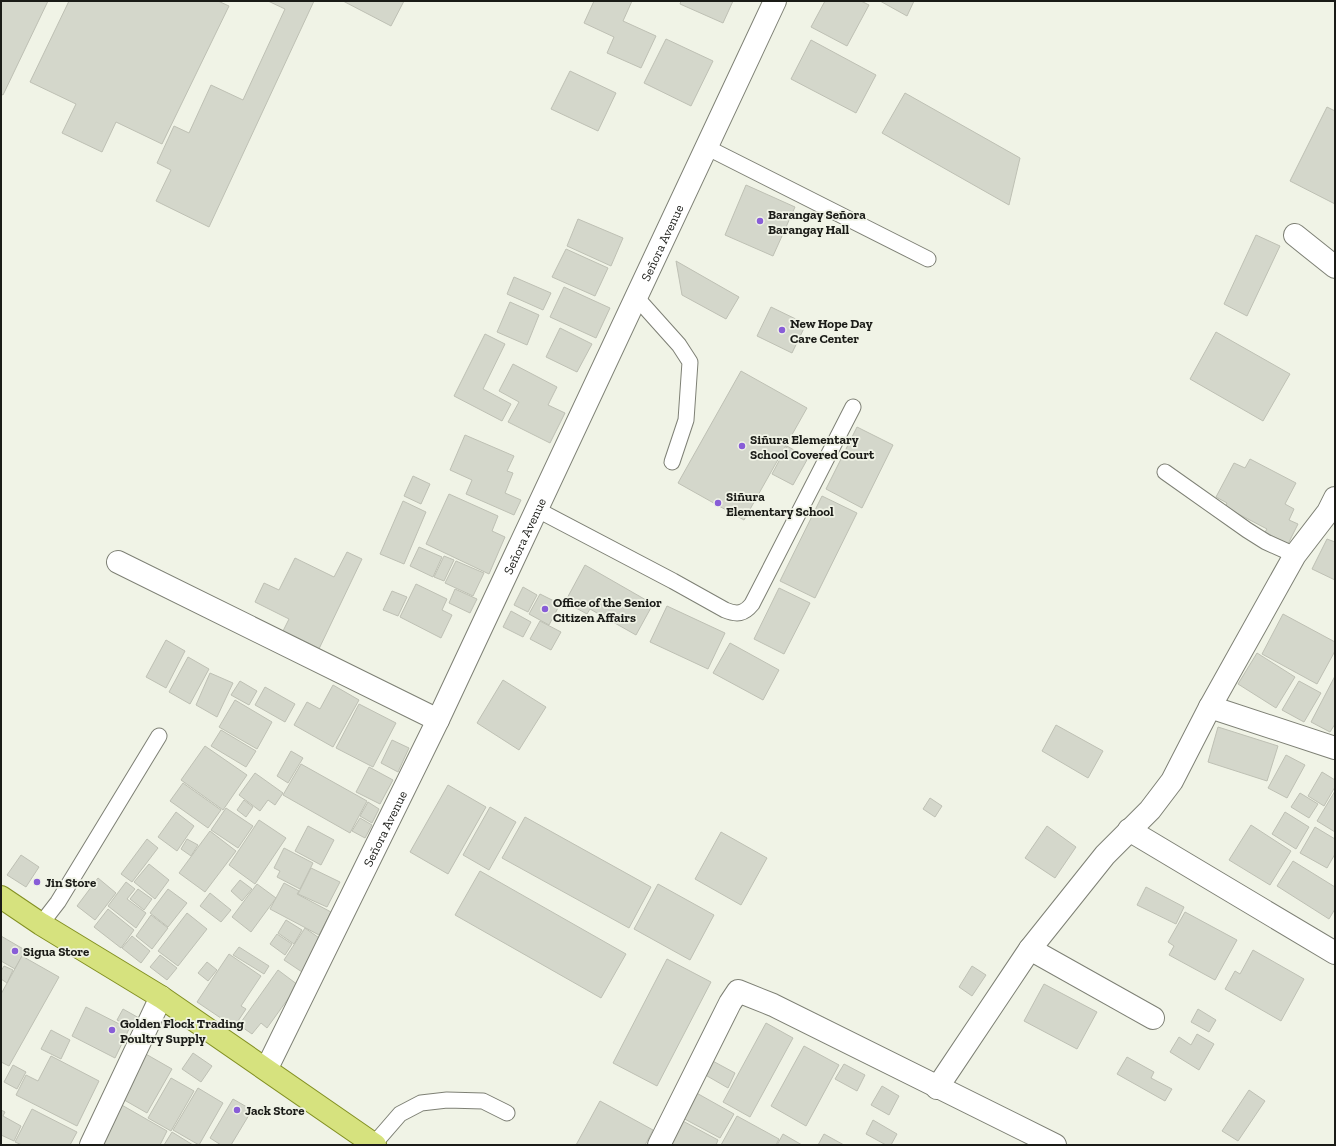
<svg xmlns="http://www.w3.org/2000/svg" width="1336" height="1146" viewBox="0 0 1336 1146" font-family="'Zilla Slab',serif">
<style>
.building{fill:#d4d7cb;stroke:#bec0b4}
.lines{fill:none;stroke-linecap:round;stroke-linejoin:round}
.lane-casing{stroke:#7e8075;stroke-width:17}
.street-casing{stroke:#7e8075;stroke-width:24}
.primary-casing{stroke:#839022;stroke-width:24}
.lane{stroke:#fff;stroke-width:15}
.street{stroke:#fff;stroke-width:22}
.primary{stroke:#d6e27e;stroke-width:22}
.poi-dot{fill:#885dd7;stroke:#f0f3e6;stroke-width:1.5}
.labels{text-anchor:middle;stroke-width:3.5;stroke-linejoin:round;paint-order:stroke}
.poi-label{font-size:13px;font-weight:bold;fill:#1a1b17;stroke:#f0f3e6;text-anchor:start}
.street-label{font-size:13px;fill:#1a1b17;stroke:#f0f3e6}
</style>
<rect width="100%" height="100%" fill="#f0f3e6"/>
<g class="building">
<polygon points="1,1 48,1 3,95 1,94"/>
<polygon points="69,1 218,1 229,6 162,144 116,122 102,152 62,133 76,104 30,82"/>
<polygon points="268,1 314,1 209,227 156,201 171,170 157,163 174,126 189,133 211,85 243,100 285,9"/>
<polygon points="343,1 404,1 391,26"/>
<polygon points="594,1 632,1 623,21 656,36 641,68 607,53 614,37 584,23"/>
<polygon points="681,1 733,1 723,23 680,4"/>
<polygon points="825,1 861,1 869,5 847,46 811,27"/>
<polygon points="880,1 914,1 907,16"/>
<polygon points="666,39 713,61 691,106 644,83"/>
<polygon points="811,40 876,75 856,113 791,79"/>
<polygon points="570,71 616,93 598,131 551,109"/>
<polygon points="905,93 1020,158 1009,205 882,133"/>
<polygon points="1327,107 1335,111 1335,204 1290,181"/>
<polygon points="746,185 795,207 773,256 725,235"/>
<polygon points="578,219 623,238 611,266 567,246"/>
<polygon points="1256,235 1280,246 1247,316 1224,304"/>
<polygon points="566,249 608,268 595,296 552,277"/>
<polygon points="676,261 739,297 726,319 682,295"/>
<polygon points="514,277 551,293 543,310 507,294"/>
<polygon points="564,287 610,308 596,338 550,317"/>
<polygon points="510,302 539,315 527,345 497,332"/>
<polygon points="771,307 806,324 792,353 757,336"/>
<polygon points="560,328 592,344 577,372 546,357"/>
<polygon points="1216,332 1290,374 1263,421 1190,379"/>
<polygon points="485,334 505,344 483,389 511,404 502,421 454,396"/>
<polygon points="513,364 557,387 548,405 565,413 550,443 508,422 519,402 499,391"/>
<polygon points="741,371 807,408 744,520 678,483"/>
<polygon points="857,427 893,445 862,508 826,489"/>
<polygon points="465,435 514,456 507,471 513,473 505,493 521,500 514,515 466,494 472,480 450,470"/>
<polygon points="787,446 808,458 793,485 772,474"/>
<polygon points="1250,459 1296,483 1285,504 1294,509 1289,520 1298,524 1288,544 1265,532 1267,529 1225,507 1227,503 1216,497 1234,463 1245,468"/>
<polygon points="413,476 430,484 421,504 404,496"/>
<polygon points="449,494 498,516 492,531 505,537 489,574 426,544"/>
<polygon points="822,496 857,513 815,598 780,581"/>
<polygon points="403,501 426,512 404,564 380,554"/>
<polygon points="1327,539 1335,542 1335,580 1312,569"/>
<polygon points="419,547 442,557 433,577 410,566"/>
<polygon points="347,552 362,559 317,653 281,635 289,619 255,602 264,583 279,590 295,558 334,577"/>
<polygon points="444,556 454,560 444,581 434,577"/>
<polygon points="456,561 484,573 473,596 445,583"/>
<polygon points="585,565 653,604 636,635 590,609 587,614 565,602"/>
<polygon points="416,584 447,599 442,610 452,615 441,638 400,617"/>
<polygon points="523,587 537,595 528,612 514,605"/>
<polygon points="779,588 810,603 784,654 754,639"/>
<polygon points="455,589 477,599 470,613 449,603"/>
<polygon points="392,591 407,597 398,616 383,610"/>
<polygon points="540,594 560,604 549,625 529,614"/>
<polygon points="667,606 725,633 708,669 650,642"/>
<polygon points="511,611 531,622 523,637 503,627"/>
<polygon points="1283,614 1335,642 1335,651 1317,684 1262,654"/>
<polygon points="540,621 561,632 551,650 530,639"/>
<polygon points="166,640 185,651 166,688 146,677"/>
<polygon points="730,643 779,670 763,700 713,673"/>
<polygon points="1257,653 1295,677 1276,708 1238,684"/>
<polygon points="188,657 209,669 190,704 169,692"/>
<polygon points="210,673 233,683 217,717 196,705"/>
<polygon points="1335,676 1335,724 1330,732 1311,722"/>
<polygon points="503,680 546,707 519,750 477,723"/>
<polygon points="240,681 257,691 249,705 231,695"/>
<polygon points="1299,681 1321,693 1304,722 1282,710"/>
<polygon points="333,685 359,700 333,747 294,725 307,702 320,709"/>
<polygon points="265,687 295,704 285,722 255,705"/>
<polygon points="235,700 272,722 257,749 219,727"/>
<polygon points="359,704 396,723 373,767 336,748"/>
<polygon points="1056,725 1103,751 1088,778 1042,751"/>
<polygon points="1218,727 1278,746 1267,781 1208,762"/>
<polygon points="221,730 256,751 246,767 211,746"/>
<polygon points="392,740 409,748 398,772 381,763"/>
<polygon points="205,746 247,775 223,810 181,780"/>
<polygon points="291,751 303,758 288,783 277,776"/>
<polygon points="1286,755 1305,765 1287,798 1268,788"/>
<polygon points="301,764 367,801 350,833 283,795"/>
<polygon points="369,767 393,780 380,804 356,792"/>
<polygon points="1322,772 1335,780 1335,787 1324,806 1308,796"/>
<polygon points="255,773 283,793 275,805 268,800 260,811 239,795"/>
<polygon points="183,783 221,810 208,828 170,801"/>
<polygon points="448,785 486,807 448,874 410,852"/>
<polygon points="1335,791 1335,832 1317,821"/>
<polygon points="1300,793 1318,804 1309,818 1291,807"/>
<polygon points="930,798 942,806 935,817 923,809"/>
<polygon points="244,800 253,807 246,817 237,810"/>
<polygon points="368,802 379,809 372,823 360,816"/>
<polygon points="490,807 516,822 489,870 463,855"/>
<polygon points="226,808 253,826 238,848 211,830"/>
<polygon points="176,812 194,826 177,851 158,837"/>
<polygon points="1285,812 1309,827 1296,849 1272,834"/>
<polygon points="525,817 651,887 629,928 502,858"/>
<polygon points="360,818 372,825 365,838 352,831"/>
<polygon points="259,820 286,838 255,884 229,865"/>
<polygon points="1251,825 1291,851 1270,885 1229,860"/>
<polygon points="308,826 334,840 321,865 295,851"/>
<polygon points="1047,826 1076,847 1055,878 1025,858"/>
<polygon points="1315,827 1335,839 1335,854 1327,868 1300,853"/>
<polygon points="210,831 236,851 205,892 179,873"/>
<polygon points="721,832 767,858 741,905 695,879"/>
<polygon points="147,839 158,848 132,882 121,874"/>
<polygon points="187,839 198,845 191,856 181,849"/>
<polygon points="284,848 313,863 300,889 277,877 280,871 274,868"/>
<polygon points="21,855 39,867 26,887 7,875"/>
<polygon points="1293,861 1335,887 1335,909 1329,919 1277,886"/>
<polygon points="149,864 169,880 155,899 134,882"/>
<polygon points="311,868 340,882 327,907 298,894"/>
<polygon points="480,871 626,954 601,998 455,915"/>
<polygon points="98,878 116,893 95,920 77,906"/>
<polygon points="240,880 252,889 242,901 231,891"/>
<polygon points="126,882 135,889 127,899 146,913 136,928 108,906"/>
<polygon points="284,883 299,891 297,894 331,912 319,935 270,909"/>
<polygon points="257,884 276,898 251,932 232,917"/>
<polygon points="658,884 714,915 690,960 634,929"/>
<polygon points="1146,887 1184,907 1176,924 1137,905"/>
<polygon points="138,889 152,899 144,910 130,899"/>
<polygon points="168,889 187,903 168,927 150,913"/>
<polygon points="210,893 231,910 221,922 200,906"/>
<polygon points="108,909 134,930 121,948 94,927"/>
<polygon points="1185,912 1237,940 1215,980 1169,955 1174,946 1168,942"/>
<polygon points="187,913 207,929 178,966 158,951"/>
<polygon points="151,915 168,928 152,949 136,936"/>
<polygon points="286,920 302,930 294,944 278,933"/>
<polygon points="305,928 322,940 302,972 284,960"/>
<polygon points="277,934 292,944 285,955 270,944"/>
<polygon points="1,936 25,950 15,969 1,961"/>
<polygon points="132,936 150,951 141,963 122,948"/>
<polygon points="239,947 269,966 264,974 233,955"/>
<polygon points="1253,950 1304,979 1281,1021 1225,989 1235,971 1240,974"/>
<polygon points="229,954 261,976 241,1006 246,1009 234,1027 197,1002"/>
<polygon points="160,955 177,968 167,980 150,967"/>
<polygon points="22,956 59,977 9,1066 1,1062 1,994"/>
<polygon points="667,959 711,982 657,1086 613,1063"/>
<polygon points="207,962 217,970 208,981 198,973"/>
<polygon points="4,966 13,970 7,983 1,979 1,971"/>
<polygon points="972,966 986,975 972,996 959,987"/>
<polygon points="278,970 298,985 267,1028 261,1023 252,1034 239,1025"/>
<polygon points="1044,984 1097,1012 1077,1049 1024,1021"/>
<polygon points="86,1007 129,1029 115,1058 72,1036"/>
<polygon points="123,1009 139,1018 134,1029 117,1020"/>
<polygon points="1198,1009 1216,1020 1209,1032 1191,1022"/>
<polygon points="766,1023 793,1038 750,1117 723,1102"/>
<polygon points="51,1030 70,1040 61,1059 41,1049"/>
<polygon points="1197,1034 1214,1044 1199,1070 1170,1052 1179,1037 1191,1045"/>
<polygon points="804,1046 839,1065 806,1126 771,1106"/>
<polygon points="144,1053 172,1069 147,1113 119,1097"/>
<polygon points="193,1053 212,1066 201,1082 182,1069"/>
<polygon points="51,1056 99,1081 77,1126 16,1095 26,1075 38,1081"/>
<polygon points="1127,1057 1154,1072 1151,1078 1172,1089 1165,1101 1117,1074"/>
<polygon points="709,1059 735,1073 728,1088 702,1073"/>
<polygon points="844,1064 865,1075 857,1091 835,1079"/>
<polygon points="13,1065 26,1072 17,1089 4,1082"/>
<polygon points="171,1078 194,1091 171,1131 148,1118"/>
<polygon points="882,1086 899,1096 889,1115 871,1105"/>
<polygon points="198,1088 223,1103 199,1145 173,1130"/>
<polygon points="1249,1090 1265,1101 1238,1141 1222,1131"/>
<polygon points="693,1091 734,1114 720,1138 679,1116"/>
<polygon points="233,1099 252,1110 231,1145 221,1145 210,1138"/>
<polygon points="600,1101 653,1130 645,1145 576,1145"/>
<polygon points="120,1104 167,1131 160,1145 97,1145"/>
<polygon points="32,1109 77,1132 70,1145 22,1145 15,1142"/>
<polygon points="1,1110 5,1112 3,1116 21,1126 14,1141 1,1135"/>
<polygon points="737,1116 779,1139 776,1145 721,1145"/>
<polygon points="681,1120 718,1140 716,1145 667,1145"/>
<polygon points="873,1120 897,1134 891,1145 886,1145 866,1134"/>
<polygon points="172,1132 193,1145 164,1145"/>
<polygon points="783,1134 802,1145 777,1145"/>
<polygon points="824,1134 844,1145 818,1145"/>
</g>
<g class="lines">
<g class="lane-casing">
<g id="lane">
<polyline points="706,147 928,259"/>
<polyline points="636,297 679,345 690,362 686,420 672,462"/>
<polyline points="1165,472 1247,530 1266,542 1295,555"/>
<path d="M536,509L673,581L725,610C737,615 744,614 752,604L853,407"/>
<polyline points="41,924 58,902 159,736"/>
<polyline points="374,1144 400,1114 421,1103 447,1100 483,1101 507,1113"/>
</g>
</g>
<g class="street-casing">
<g id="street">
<polyline points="1295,235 1335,267"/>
<polyline points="118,562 438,720"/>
<polyline points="1210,707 1335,748"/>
<polyline points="1129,830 1335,953"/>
<polyline points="1030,949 1153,1018"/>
<path id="s1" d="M267,1068L438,720L775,1"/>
<polyline points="937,1088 1030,949 1105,855 1150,810 1172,781 1210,707 1295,555 1328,512 1335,498"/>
<polyline points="91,1145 161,997"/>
<polyline points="659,1145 730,1003 738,991 773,1005 1055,1145"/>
</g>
</g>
<g class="primary-casing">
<polyline id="primary" points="1,897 41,924 161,997 375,1145"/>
</g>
<use href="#lane" class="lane"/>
<use href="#street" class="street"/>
<use href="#primary" class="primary"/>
</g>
<g class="poi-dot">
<circle cx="760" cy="221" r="4"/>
<circle cx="782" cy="330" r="4"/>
<circle cx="742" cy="446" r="4"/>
<circle cx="718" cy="503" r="4"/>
<circle cx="545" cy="609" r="4"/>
<circle cx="37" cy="882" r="4"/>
<circle cx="15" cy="951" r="4"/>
<circle cx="112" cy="1030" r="4"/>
<circle cx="237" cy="1110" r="4"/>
</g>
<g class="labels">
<g class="poi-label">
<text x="768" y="219">Barangay Señora<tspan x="768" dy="15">Barangay Hall</tspan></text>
<text x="790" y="328">New Hope Day<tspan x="790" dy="15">Care Center</tspan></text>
<text x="750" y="444">Siñura Elementary<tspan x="750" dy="15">School Covered Court</tspan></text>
<text x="726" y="501">Siñura<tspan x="726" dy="15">Elementary School</tspan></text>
<text x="553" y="607">Office of the Senior<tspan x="553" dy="15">Citizen Affairs</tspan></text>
<text x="45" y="887">Jin Store</text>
<text x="23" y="956">Sigua Store</text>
<text x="120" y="1028">Golden Flock Trading<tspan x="120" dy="15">Poultry Supply</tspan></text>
<text x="245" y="1115">Jack Store</text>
</g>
<g class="street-label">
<text dy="5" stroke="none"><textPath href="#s1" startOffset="915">Señora Avenue</textPath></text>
<text dy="5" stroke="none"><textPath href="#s1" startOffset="591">Señora Avenue</textPath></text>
<text dy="5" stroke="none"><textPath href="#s1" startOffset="267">Señora Avenue</textPath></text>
</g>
</g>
<rect width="1336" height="1146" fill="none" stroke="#1a1b17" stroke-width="4"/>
</svg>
